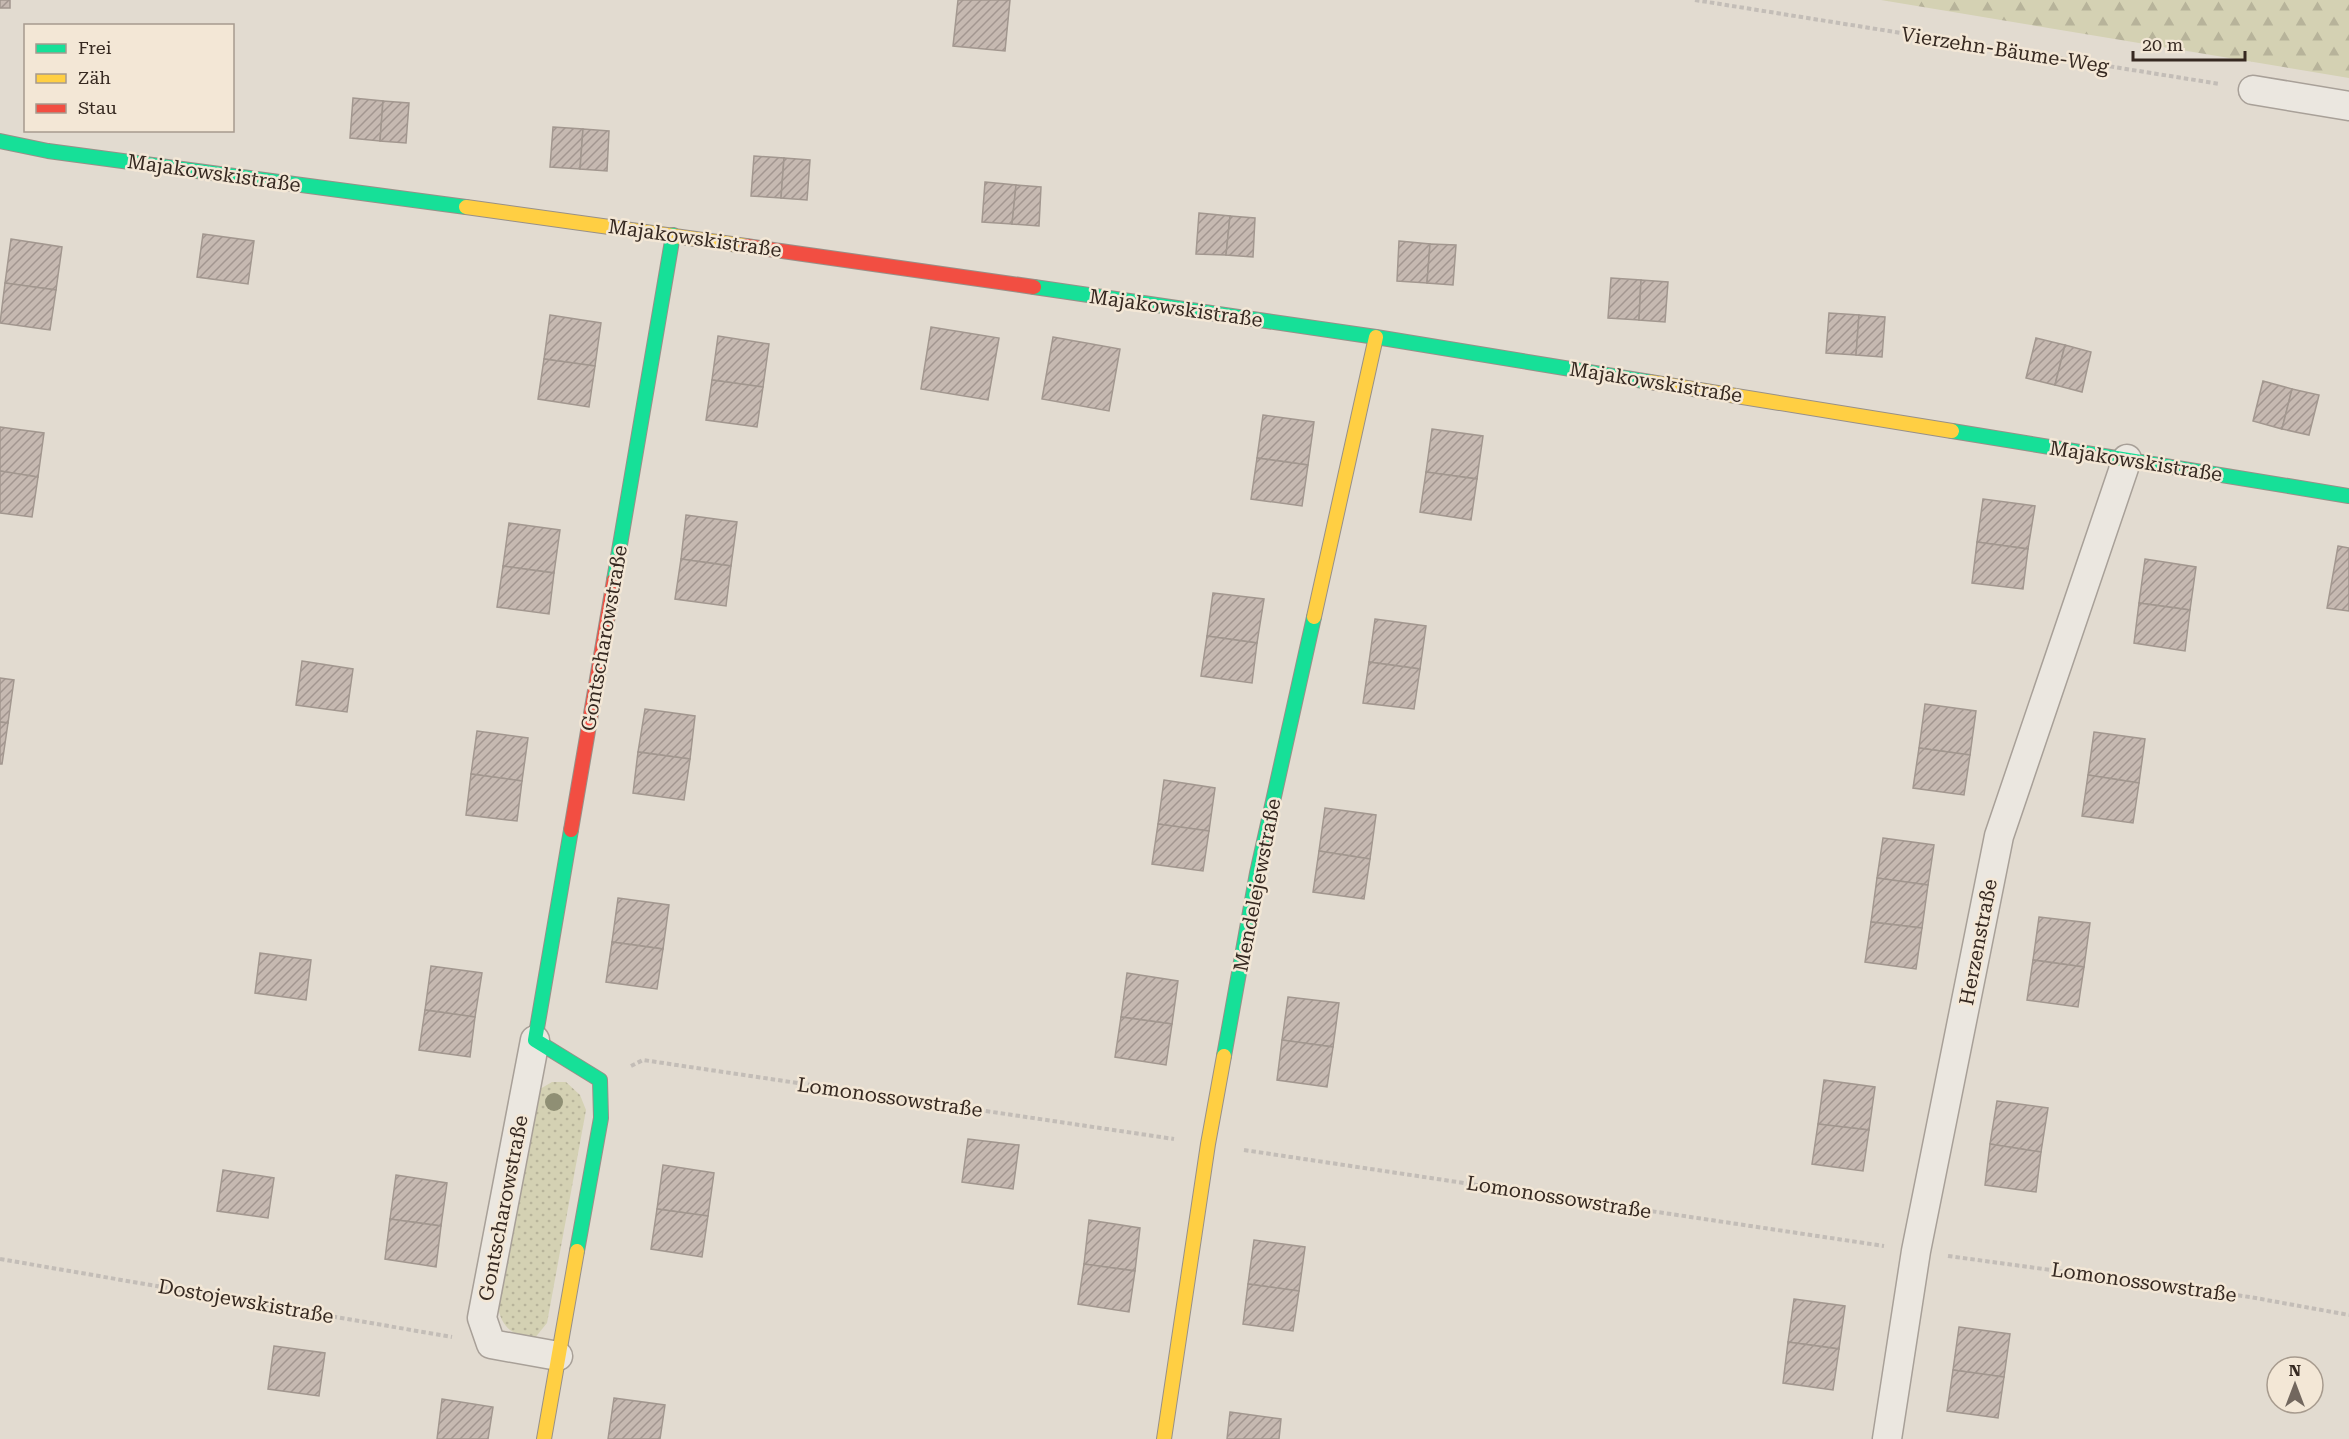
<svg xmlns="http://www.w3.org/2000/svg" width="2349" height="1439" viewBox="0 0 2349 1439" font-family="'Roboto Serif',serif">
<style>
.grass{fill:url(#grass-dots)}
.forest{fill:url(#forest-firs)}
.building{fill:url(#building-hatch);stroke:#a2978f;stroke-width:1.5}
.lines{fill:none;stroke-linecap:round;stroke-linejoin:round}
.street-casing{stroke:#a8a098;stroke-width:31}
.fast-casing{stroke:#989088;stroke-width:16}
.slow-casing{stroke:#989088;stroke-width:16}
.jam-casing{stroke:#989088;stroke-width:16}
.path{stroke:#c3bdb7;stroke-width:4;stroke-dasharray:4.5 3;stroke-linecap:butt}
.street{stroke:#ebe7e0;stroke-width:28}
.fast{stroke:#16e098;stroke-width:14}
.slow{stroke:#ffcf43;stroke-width:14}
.jam{stroke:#f24e42;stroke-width:14}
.tree{fill:#8f8f74}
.labels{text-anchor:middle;stroke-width:5;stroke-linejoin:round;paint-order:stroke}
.street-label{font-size:20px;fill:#362921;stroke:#f3e7d6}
</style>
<defs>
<pattern id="grass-dots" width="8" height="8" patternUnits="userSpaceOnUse" patternTransform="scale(1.5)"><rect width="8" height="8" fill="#d4d1b3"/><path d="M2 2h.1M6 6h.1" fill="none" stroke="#b7b39a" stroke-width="1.8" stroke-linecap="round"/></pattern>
<pattern id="forest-firs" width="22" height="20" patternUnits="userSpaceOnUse" patternTransform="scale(1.5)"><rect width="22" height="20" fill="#d4d1b3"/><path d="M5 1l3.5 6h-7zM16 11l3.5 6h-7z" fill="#b7b39a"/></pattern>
<pattern id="building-hatch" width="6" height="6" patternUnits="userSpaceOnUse" patternTransform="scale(1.5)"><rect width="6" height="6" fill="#c6b9b1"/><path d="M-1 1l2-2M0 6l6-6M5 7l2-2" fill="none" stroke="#a29690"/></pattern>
</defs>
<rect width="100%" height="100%" fill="#e2dbd0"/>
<path class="grass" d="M552,1082H566L580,1095L586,1110L547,1323L534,1339C511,1335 502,1328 497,1304L529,1110L540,1089Z"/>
<polygon class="forest" points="1881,0 2349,0 2349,78"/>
<g class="building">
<rect x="0" y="0" width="10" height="8"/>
<polygon points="958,0 1010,0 1005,51 953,46"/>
<polygon points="353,98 383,101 380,141 350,138"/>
<polygon points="383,101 409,103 406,143 380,141"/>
<polygon points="553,127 583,129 580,169 550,167"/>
<polygon points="583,129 609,131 607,171 580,169"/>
<polygon points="754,156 784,158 781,198 751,196"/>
<polygon points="784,158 810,160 807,200 781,198"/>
<polygon points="985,182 1016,185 1012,224 982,222"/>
<polygon points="1016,185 1041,187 1039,226 1012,224"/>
<polygon points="1199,213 1230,216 1226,255 1196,254"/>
<polygon points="1230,216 1255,218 1253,257 1226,255"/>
<polygon points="203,234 254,241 248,284 197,277"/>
<polygon points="11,239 62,247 56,290 5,283"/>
<polygon points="1399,241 1430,244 1427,283 1397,281"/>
<polygon points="1430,244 1456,245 1453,285 1427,283"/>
<polygon points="1611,278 1641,280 1639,320 1608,318"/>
<polygon points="1641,280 1668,282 1665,322 1639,320"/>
<polygon points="5,283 56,290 50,330 0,323"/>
<polygon points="1829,313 1859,315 1856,355 1826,353"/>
<polygon points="550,315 601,323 595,366 544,359"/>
<polygon points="1859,315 1885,317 1882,357 1856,355"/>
<polygon points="931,327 999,338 988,400 921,389"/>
<polygon points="718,336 769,344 763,387 712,380"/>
<polygon points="1053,337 1120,349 1109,411 1042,399"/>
<polygon points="2036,338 2065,345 2055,385 2026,378"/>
<polygon points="2065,345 2091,352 2082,392 2055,385"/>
<polygon points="544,359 595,366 589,407 538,399"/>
<polygon points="712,380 763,387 757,427 706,420"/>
<polygon points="2263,381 2292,389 2282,429 2253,421"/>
<polygon points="2292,389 2319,395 2309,435 2282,429"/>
<polygon points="1263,415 1314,422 1308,465 1257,458"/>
<polygon points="0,427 44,433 38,477 0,471"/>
<polygon points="1432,429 1483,436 1477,479 1426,472"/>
<polygon points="1257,458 1308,465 1302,506 1251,499"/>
<polygon points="0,471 38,477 32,517 0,513"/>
<polygon points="1426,472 1477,479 1471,520 1420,512"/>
<polygon points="1983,499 2035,506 2028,549 1977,542"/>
<polygon points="686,515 737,522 731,566 681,559"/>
<polygon points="509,523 560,530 554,573 503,566"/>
<polygon points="1977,542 2028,549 2023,589 1972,583"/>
<polygon points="2338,546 2349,548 2349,611 2327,608"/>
<polygon points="681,559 731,566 726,606 675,599"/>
<polygon points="2145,559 2196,567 2190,610 2139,603"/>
<polygon points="503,566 554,573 549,614 497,607"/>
<polygon points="1213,593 1264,599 1257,643 1207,636"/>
<polygon points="2139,603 2190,610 2185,651 2134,643"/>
<polygon points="1375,619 1426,626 1420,669 1369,662"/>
<polygon points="1207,636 1257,643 1252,683 1201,676"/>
<polygon points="302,661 353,669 347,712 296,705"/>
<polygon points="1369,662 1420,669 1414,709 1363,703"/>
<polygon points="0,678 14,680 8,723 0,722"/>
<polygon points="1925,704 1976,711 1970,755 1919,748"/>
<polygon points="645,709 695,716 690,759 638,752"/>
<polygon points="0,722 8,723 2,764 0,764"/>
<polygon points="477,731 528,738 522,781 471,774"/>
<polygon points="2094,732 2145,739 2139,783 2088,775"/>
<polygon points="1919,748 1970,755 1964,795 1913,788"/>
<polygon points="638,752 690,759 684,800 633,793"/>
<polygon points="471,774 522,781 517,821 466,815"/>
<polygon points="2088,775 2139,783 2133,823 2082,816"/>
<polygon points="1164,780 1215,788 1209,831 1158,824"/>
<polygon points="1325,808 1376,815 1370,859 1319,851"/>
<polygon points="1158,824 1209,831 1203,871 1152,864"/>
<polygon points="1883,838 1934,845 1928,885 1877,878"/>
<polygon points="1319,851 1370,859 1364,899 1313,892"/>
<polygon points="1877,878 1928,885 1922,928 1871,922"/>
<polygon points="618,898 669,905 663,949 612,942"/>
<polygon points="2039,917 2090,923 2084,967 2033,960"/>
<polygon points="1871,922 1922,928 1916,969 1865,962"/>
<polygon points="612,942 663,949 657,989 606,982"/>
<polygon points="260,953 311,960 306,1000 255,993"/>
<polygon points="2033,960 2084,967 2078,1007 2027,1000"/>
<polygon points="431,966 482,973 475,1017 425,1010"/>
<polygon points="1127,973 1178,981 1172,1024 1121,1017"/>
<polygon points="1288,997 1339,1003 1333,1047 1282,1040"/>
<polygon points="425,1010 475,1017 470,1057 419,1050"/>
<polygon points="1121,1017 1172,1024 1166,1065 1115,1057"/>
<polygon points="1282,1040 1333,1047 1327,1087 1277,1080"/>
<polygon points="1824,1080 1875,1087 1869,1130 1818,1124"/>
<polygon points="1997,1101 2048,1108 2041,1152 1990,1144"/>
<polygon points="1818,1124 1869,1130 1863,1171 1812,1164"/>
<polygon points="968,1139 1019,1145 1013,1189 962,1182"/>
<polygon points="1990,1144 2041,1152 2036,1192 1985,1185"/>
<polygon points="663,1165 714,1173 708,1216 657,1209"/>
<polygon points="223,1170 274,1178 268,1218 217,1211"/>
<polygon points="396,1175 447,1183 441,1226 390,1219"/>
<polygon points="657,1209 708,1216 702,1257 651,1249"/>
<polygon points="390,1219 441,1226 436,1267 385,1259"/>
<polygon points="1089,1220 1140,1228 1135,1271 1084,1264"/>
<polygon points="1254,1240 1305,1247 1299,1291 1248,1284"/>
<polygon points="1084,1264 1135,1271 1129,1312 1078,1304"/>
<polygon points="1248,1284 1299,1291 1293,1331 1243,1324"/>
<polygon points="1794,1299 1845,1306 1839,1349 1788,1342"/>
<polygon points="1959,1327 2010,1334 2004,1377 1953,1370"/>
<polygon points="1788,1342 1839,1349 1833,1390 1783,1383"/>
<polygon points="274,1346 325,1353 319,1396 268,1389"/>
<polygon points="1953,1370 2004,1377 1998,1418 1947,1411"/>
<polygon points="614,1398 665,1405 660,1439 608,1439"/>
<polygon points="442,1399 493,1407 488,1439 437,1439"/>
<polygon points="1230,1412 1281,1419 1279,1439 1227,1439"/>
</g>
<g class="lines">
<g class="street-casing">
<g id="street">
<polyline points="2253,90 2349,106"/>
<polyline points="535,1040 482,1318 491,1344 558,1356"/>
<polyline points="1887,1439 1916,1251 1999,836 2127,459"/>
</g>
</g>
<g class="fast-casing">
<g id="fast">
<polyline points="0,141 48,151 466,207"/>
<polyline points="1034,287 1376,337 1650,382"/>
<polyline points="1952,431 2349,496"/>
<polyline points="614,580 673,235"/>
<polyline points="571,830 535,1040 600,1080 601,1118 577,1251"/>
<polyline points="1224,1056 1257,873 1314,617"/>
</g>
</g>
<g class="slow-casing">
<g id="slow">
<polyline points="466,207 746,246"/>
<polyline points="1650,382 1952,431"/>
<polyline points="1314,617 1376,337"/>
<polyline points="544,1439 577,1251"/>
<polyline points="1164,1439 1208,1144 1224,1056"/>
</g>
</g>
<g class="jam-casing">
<g id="jam">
<polyline points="746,246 1034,287"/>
<polyline points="571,830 614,580"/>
</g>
</g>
<g class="path">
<polyline points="1695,0 2220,84"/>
<polyline points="631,1066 643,1060 1174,1139"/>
<polyline points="1244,1150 1884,1246"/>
<polyline points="1948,1256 2250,1297 2349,1315"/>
<polyline points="0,1259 452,1337"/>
</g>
<use href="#street" class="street"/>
<use href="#fast" class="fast"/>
<use href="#slow" class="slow"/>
<use href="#jam" class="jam"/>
</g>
<circle class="tree" cx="554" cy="1102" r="9"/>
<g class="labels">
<g class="street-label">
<text transform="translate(2005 50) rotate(9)" y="7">Vierzehn-Bäume-Weg</text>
<text transform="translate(214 173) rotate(8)" y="7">Majakowskistraße</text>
<text transform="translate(695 238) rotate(8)" y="7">Majakowskistraße</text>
<text transform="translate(1176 308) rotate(8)" y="7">Majakowskistraße</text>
<text transform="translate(1656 382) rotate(9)" y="7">Majakowskistraße</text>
<text transform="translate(2136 461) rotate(9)" y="7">Majakowskistraße</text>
<text transform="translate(604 638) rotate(-80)" y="7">Gontscharowstraße</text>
<text transform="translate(1257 885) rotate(-79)" y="7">Mendelejewstraße</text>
<text transform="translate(1978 942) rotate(-79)" y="7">Herzenstraße</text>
<text transform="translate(890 1097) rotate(8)" y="7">Lomonossowstraße</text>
<text transform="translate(1559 1197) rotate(9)" y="7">Lomonossowstraße</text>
<text transform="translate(503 1208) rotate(-79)" y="7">Gontscharowstraße</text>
<text transform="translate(2144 1282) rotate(8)" y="7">Lomonossowstraße</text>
<text transform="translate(246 1301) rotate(10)" y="7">Dostojewskistraße</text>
</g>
</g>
<rect x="24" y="24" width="210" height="108" fill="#f3e7d6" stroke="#a79b8e" stroke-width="1.5"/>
<rect x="36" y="44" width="30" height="9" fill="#16e098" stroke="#a79b8e" stroke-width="1.5"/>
<text x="78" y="54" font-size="18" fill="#362921">Frei</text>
<rect x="36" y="74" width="30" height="9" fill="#ffcf43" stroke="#a79b8e" stroke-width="1.5"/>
<text x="78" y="84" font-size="18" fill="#362921">Zäh</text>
<rect x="36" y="104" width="30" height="9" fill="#f24e42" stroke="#a79b8e" stroke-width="1.5"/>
<text x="78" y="114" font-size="18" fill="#362921">Stau</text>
<g transform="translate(2295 1385)"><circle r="28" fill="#f3e7d6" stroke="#a79b8e" stroke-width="1.5"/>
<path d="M0-4.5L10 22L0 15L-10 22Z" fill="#72675e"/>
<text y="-9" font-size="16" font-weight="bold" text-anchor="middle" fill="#362921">N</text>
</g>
<path d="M2133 51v9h112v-9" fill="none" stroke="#362921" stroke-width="3"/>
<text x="2142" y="51" font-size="18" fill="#362921" stroke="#f3e7d6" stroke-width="4.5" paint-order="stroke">20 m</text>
</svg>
